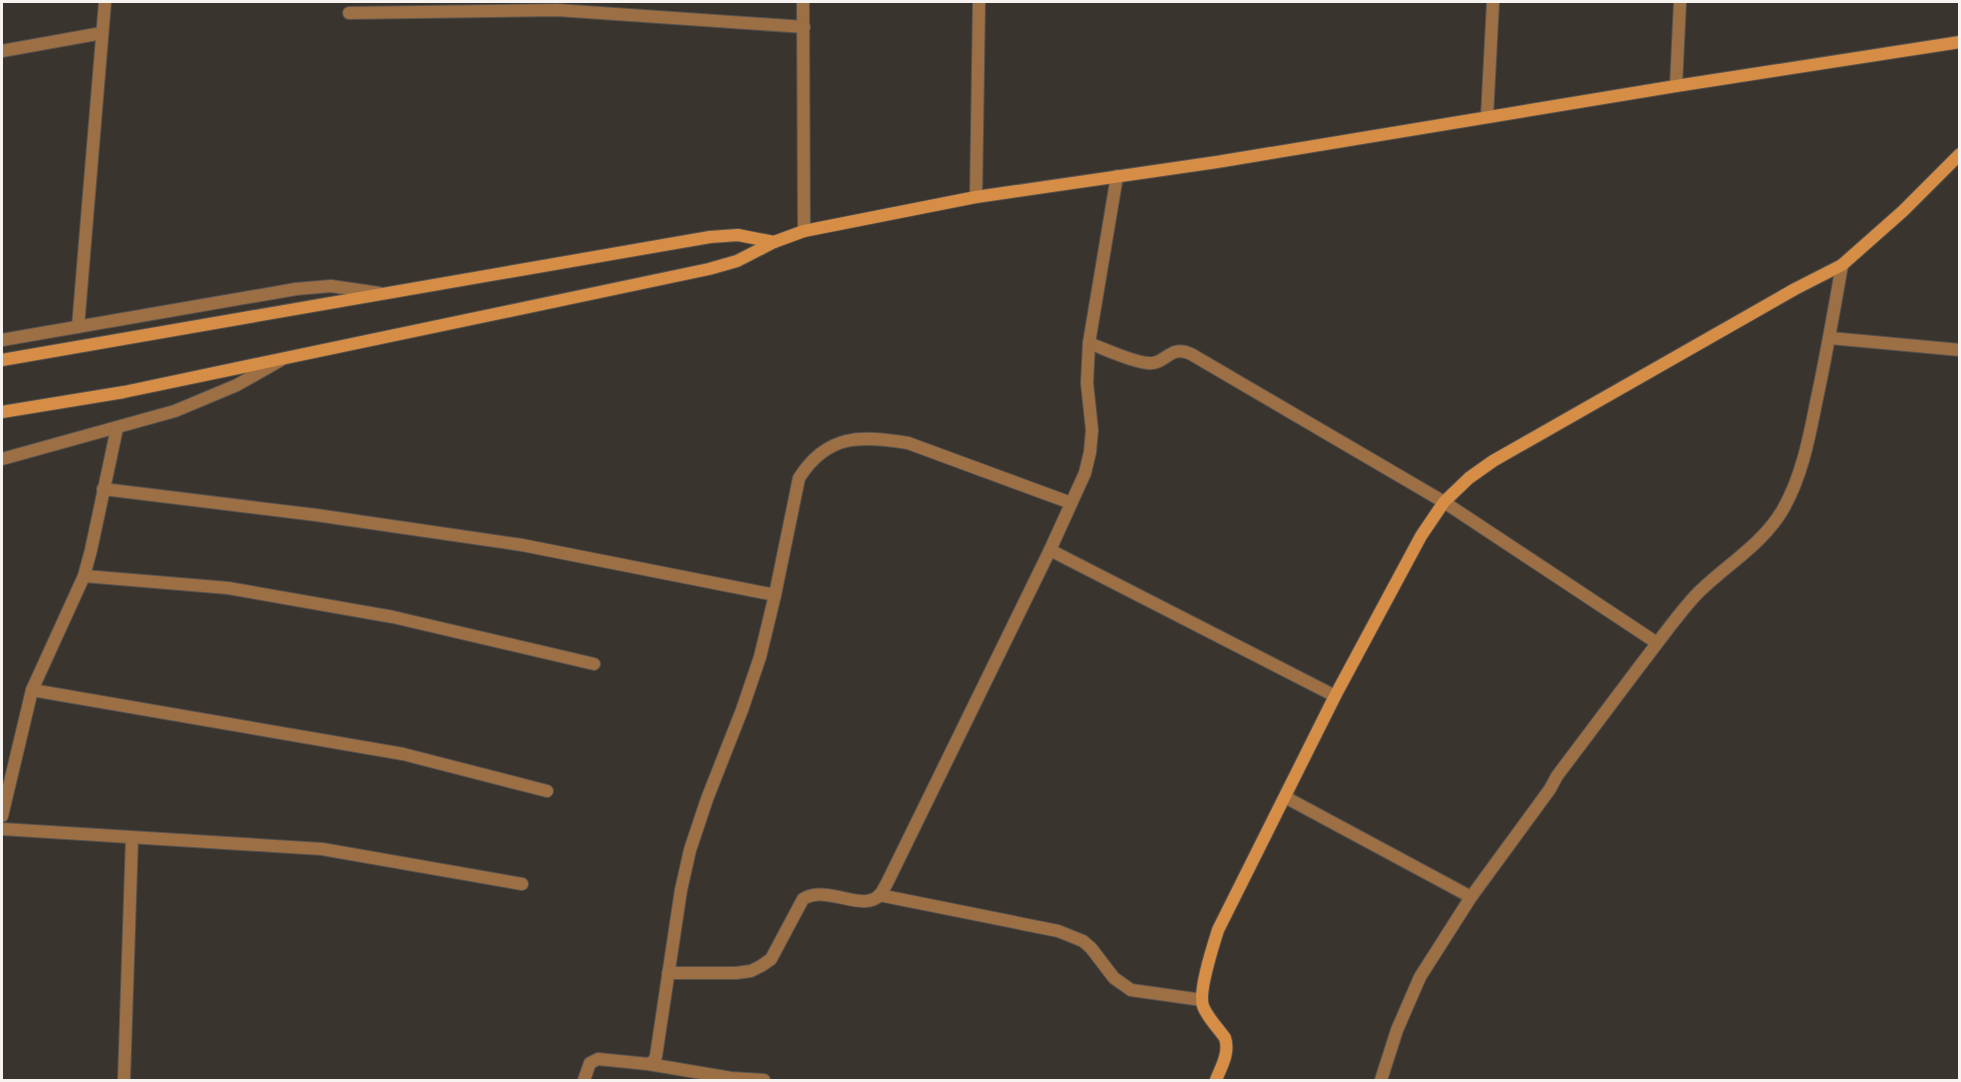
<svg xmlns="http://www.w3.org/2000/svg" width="1961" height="1082" viewBox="0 0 1961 1082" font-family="Karla,sans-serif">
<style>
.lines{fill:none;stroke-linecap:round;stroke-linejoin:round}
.street-casing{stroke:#58534e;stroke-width:14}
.secondary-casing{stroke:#58534e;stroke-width:14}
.street{stroke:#9d6f45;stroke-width:12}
.secondary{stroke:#d68d46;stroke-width:12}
</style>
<rect width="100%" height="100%" fill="#3a342f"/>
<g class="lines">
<g class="street-casing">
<g id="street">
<polyline points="803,2 804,231"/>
<polyline points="349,13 557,10 804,27"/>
<polyline points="2,51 102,33"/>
<polyline points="1676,86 1680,2"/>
<polyline points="1487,117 1493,2"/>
<polyline points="976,197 979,2"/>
<polyline points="78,327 105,2"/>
<polyline points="1830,338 1960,350"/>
<polyline points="2,340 296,289 331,286 379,293"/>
<path d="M1089,343C1105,349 1132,362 1148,363C1166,365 1169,344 1191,354L1444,502L1657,643"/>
<polyline points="2,459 175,411 237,385 281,360"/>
<polyline points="103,489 316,515 522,545 775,595"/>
<polyline points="1050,550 1335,696"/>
<polyline points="84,576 228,588 393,617 594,664"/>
<polyline points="32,690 403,754 547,791"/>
<polyline points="1285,797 1471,897"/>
<polyline points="2,816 32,690 84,576 91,550 117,428"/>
<polyline points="2,829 322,849 522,884"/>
<polyline points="879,895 1058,931 1083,941 1091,948 1114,978 1131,990 1202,1000"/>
<path d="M668,973H736L751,971L761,966L771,959L803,899C829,884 863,914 881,894C883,890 886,885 888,881L1050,550L1085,473L1090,452L1092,430L1087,383L1089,343L1117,176"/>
<path d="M648,1064L654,1061L656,1056L681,890L690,850L707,799L742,710L760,657L775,595L799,478C827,434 861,435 908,443L1071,503"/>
<polyline points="124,1080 132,838"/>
<polyline points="584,1080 590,1063 598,1059 648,1064 731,1078 764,1080"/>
<path d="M1381,1080L1397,1030L1420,977L1471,897L1550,789L1557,776C1584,740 1611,704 1639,667C1657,644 1675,618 1695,596C1723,567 1761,546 1782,511C1801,479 1809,439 1816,403C1826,357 1834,311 1842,265"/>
</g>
</g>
<g class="secondary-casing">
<g id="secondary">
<polyline points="2,360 710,237 738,235 774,242"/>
<polyline points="2,412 124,392 709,269 737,261 774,242 804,231 976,197 1217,162 1676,86 1960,42"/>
<path d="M1216,1080C1221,1067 1230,1053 1225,1038C1218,1028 1207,1017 1203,1006C1198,992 1213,946 1218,930L1335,696L1421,536L1444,502L1469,478L1493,461L1795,289L1842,265L1903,211L1960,154"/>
</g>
</g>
<use href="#street" class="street"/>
<use href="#secondary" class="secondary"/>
</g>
<rect width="1961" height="1082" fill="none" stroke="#f7f3f0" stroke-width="6"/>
</svg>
